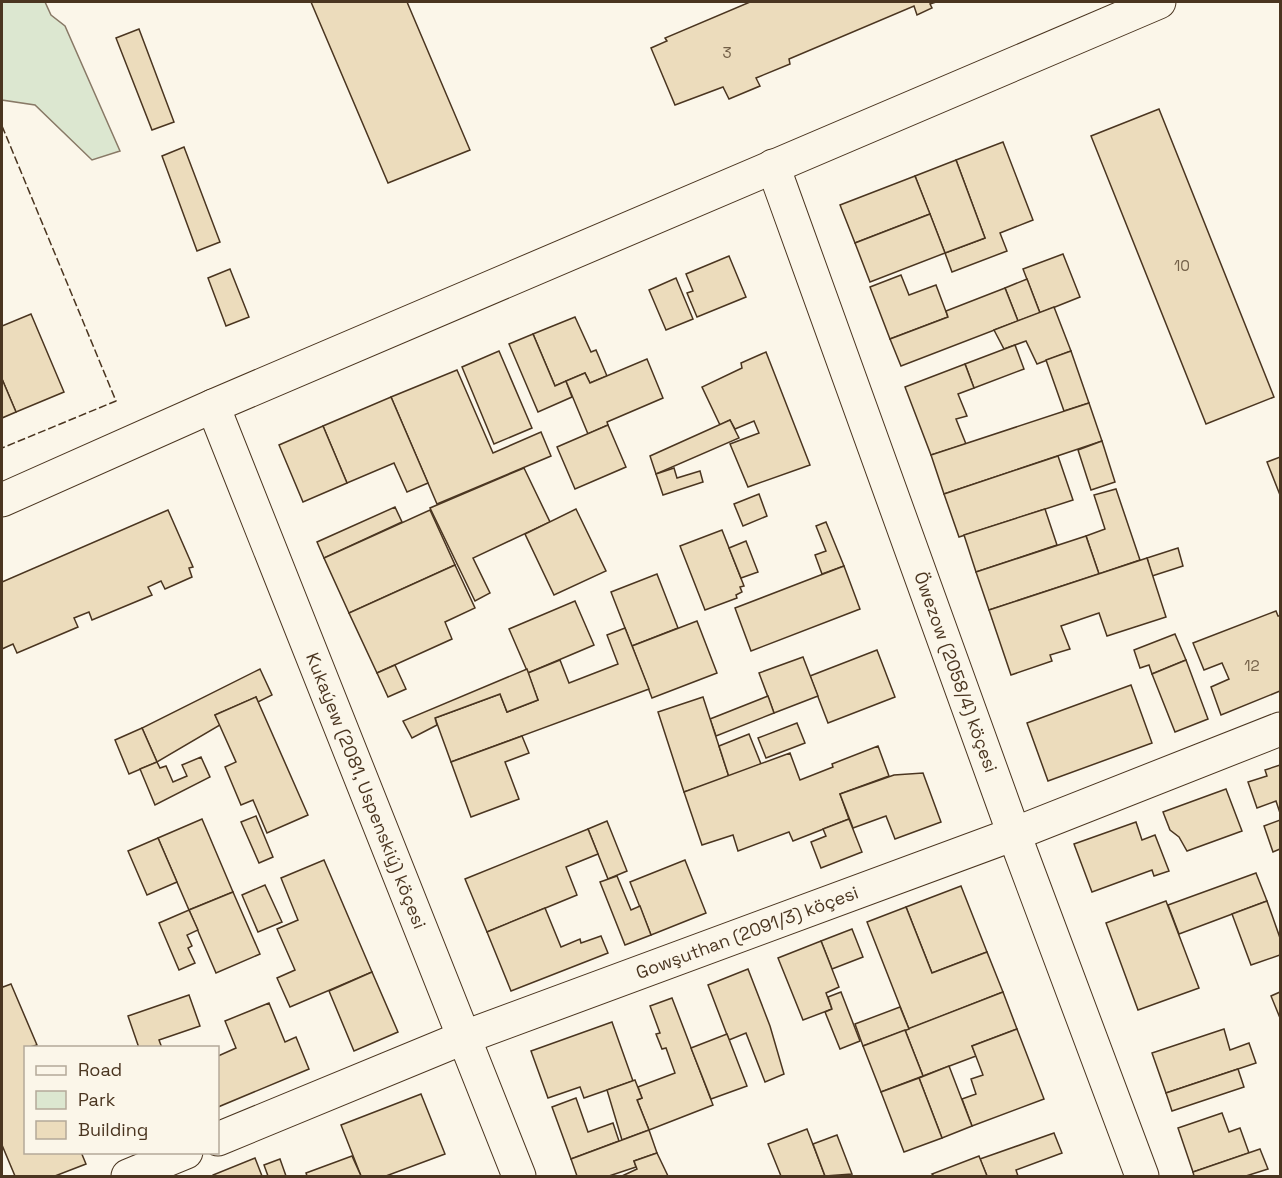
<svg xmlns="http://www.w3.org/2000/svg" width="1282" height="1178" viewBox="0 0 1282 1178" font-family="'Space Grotesk',sans-serif">
<style>
.green{fill:#dce7d0;stroke:#887966;stroke-width:1.5}
.building{fill:#ecdcbc;stroke:#4a3520;stroke-width:1.5}
.lines{fill:none;stroke-linecap:round;stroke-linejoin:round}
.minor-casing{stroke:#4a3520;stroke-width:35}
.minor{stroke:#fbf6e9;stroke-width:33}
.fence{stroke:#4a3520;stroke-width:1.5;stroke-dasharray:8 3;stroke-linecap:butt}
.labels{text-anchor:middle;stroke-width:4.5;stroke-linejoin:round;paint-order:stroke}
.number-label{font-size:15px;fill:#725f47}
.street-label{font-size:18px;fill:#4a3520;stroke:#fbf6e9}
</style>
<rect width="100%" height="100%" fill="#fbf6e9"/>
<polygon class="green" points="2,2 45,2 51,15 65,26 120,151 92,160 35,105 2,100"/>
<g class="building">
<polygon points="311,2 407,2 470,150 388,183"/>
<polygon points="750,2 936,2 930,4 932,8 917,15 914,6 789,59 790,64 756,78 760,86 729,99 723,87 675,105 651,48 667,41 665,38"/>
<polygon points="139,29 174,122 152,130 116,38"/>
<polygon points="1159,109 1274,397 1206,424 1091,136"/>
<polygon points="1003,142 1033,220 1000,233 1007,251 952,272 945,253 985,238 956,160"/>
<polygon points="184,147 220,242 197,251 162,156"/>
<polygon points="956,160 985,238 945,253 915,176"/>
<polygon points="915,176 930,214 855,243 840,205"/>
<polygon points="930,214 945,253 870,282 855,243"/>
<polygon points="1063,254 1080,297 1040,313 1023,269"/>
<polygon points="729,256 746,297 697,317 687,293 693,291 686,274"/>
<polygon points="230,269 249,317 226,326 208,278"/>
<polygon points="901,275 909,295 936,285 948,317 890,339 870,287"/>
<polygon points="676,278 693,319 666,330 649,290"/>
<polygon points="1027,279 1040,313 1018,321 1005,288"/>
<polygon points="1005,288 1018,321 901,366 890,339 948,317 946,311"/>
<polygon points="1054,307 1071,351 1037,364 1026,341 1004,349 994,330"/>
<polygon points="31,314 64,392 16,412 2,379 2,326"/>
<polygon points="575,317 591,352 596,350 607,376 590,383 585,373 555,386 533,334"/>
<polygon points="533,334 555,386 566,381 572,397 538,412 509,344"/>
<polygon points="1015,345 1024,369 974,388 965,364"/>
<polygon points="499,351 532,428 494,444 462,367"/>
<polygon points="1071,351 1089,403 1064,411 1046,360"/>
<polygon points="766,352 810,465 748,487 730,444 759,433 754,421 735,429 730,420 720,425 702,387 742,368 741,363"/>
<polygon points="647,359 663,398 607,422 608,425 588,434 566,381 585,373 590,383"/>
<polygon points="965,364 974,388 958,394 967,416 956,419 966,444 931,455 905,387"/>
<polygon points="457,370 493,453 541,432 551,456 437,504 391,397"/>
<polygon points="2,379 16,412 2,418"/>
<polygon points="391,397 428,483 407,492 394,463 347,483 323,426"/>
<polygon points="1089,403 1102,441 944,494 931,455"/>
<polygon points="730,420 739,438 656,474 650,456"/>
<polygon points="608,425 626,467 575,489 557,447"/>
<polygon points="323,426 347,483 303,502 279,445"/>
<polygon points="1102,441 1115,482 1091,490 1078,450"/>
<polygon points="1058,456 1073,500 959,537 944,494"/>
<polygon points="1280,457 1280,495 1267,462"/>
<polygon points="524,468 550,522 473,558 490,593 475,601 430,508"/>
<polygon points="674,468 677,478 700,471 703,482 663,495 656,474"/>
<polygon points="1116,489 1140,560 1099,574 1086,536 1105,529 1094,495"/>
<polygon points="759,494 767,516 743,526 734,504"/>
<polygon points="395,507 402,522 324,558 317,542"/>
<polygon points="576,509 606,571 554,595 525,534"/>
<polygon points="1045,509 1057,545 976,572 964,535"/>
<polygon points="168,510 193,567 189,568 192,577 165,589 161,581 148,587 152,595 92,620 89,612 74,618 78,627 17,653 13,644 2,649 2,582"/>
<polygon points="430,510 455,565 349,613 324,558"/>
<polygon points="826,522 844,566 822,574 815,555 826,551 816,526"/>
<polygon points="722,530 744,586 740,587 742,592 736,595 737,598 705,610 680,546"/>
<polygon points="1086,536 1099,574 989,610 976,572"/>
<polygon points="746,541 758,572 741,578 729,548"/>
<polygon points="1178,548 1183,566 1152,576 1147,558"/>
<polygon points="1147,558 1166,617 1107,636 1099,613 1061,626 1070,649 1050,655 1052,661 1011,675 989,610"/>
<polygon points="455,565 475,608 445,622 452,639 377,673 349,613"/>
<polygon points="844,566 860,609 751,651 735,608"/>
<polygon points="657,574 678,628 632,646 611,592"/>
<polygon points="575,601 594,645 528,673 509,629"/>
<polygon points="1276,611 1278,616 1280,616 1280,691 1221,715 1211,687 1229,679 1222,663 1204,670 1193,643"/>
<polygon points="697,621 717,673 652,698 632,646"/>
<polygon points="625,628 649,689 451,762 435,718 500,694 507,712 538,700 528,673 560,660 569,683 618,664 607,635"/>
<polygon points="1175,634 1186,660 1152,674 1149,665 1140,668 1134,650"/>
<polygon points="877,650 895,697 828,723 810,676"/>
<polygon points="803,657 818,696 774,713 759,673"/>
<polygon points="1186,660 1208,719 1175,732 1152,674"/>
<polygon points="395,665 406,689 388,697 377,673"/>
<polygon points="260,669 272,695 258,702 256,697 215,715 220,725 157,762 142,728"/>
<polygon points="527,669 538,700 507,712 500,694 435,718 437,725 412,738 403,721"/>
<polygon points="1131,685 1152,743 1048,781 1027,723"/>
<polygon points="768,696 774,713 716,736 710,719"/>
<polygon points="256,697 308,815 267,833 253,800 241,805 225,767 236,762 215,715"/>
<polygon points="703,697 729,777 684,792 658,712"/>
<polygon points="797,723 805,743 766,758 758,738"/>
<polygon points="142,728 157,762 129,774 115,740"/>
<polygon points="749,734 761,764 729,777 719,746"/>
<polygon points="522,736 529,753 505,762 519,799 471,817 451,762"/>
<polygon points="878,746 889,776 840,794 849,819 793,841 789,832 738,851 733,835 702,845 684,792 790,753 800,780 833,767 832,764"/>
<polygon points="201,757 210,777 155,805 140,769 157,762 160,768 166,766 173,782 187,776 182,765"/>
<polygon points="1280,765 1280,813 1276,801 1257,808 1248,782 1267,776 1265,770"/>
<polygon points="923,773 941,822 895,839 886,816 853,828 840,794 894,775"/>
<polygon points="1226,789 1242,831 1187,851 1179,837 1170,830 1163,812"/>
<polygon points="256,816 273,857 259,863 241,822"/>
<polygon points="202,819 233,892 189,910 158,838"/>
<polygon points="849,819 862,852 821,868 811,842 826,836 823,829"/>
<polygon points="1280,820 1280,849 1273,852 1264,826"/>
<polygon points="607,821 627,871 608,879 588,829"/>
<polygon points="1136,822 1142,840 1155,835 1169,871 1154,876 1152,870 1092,892 1074,844"/>
<polygon points="588,829 598,854 566,867 577,895 487,932 465,879"/>
<polygon points="158,838 177,882 147,895 128,851"/>
<polygon points="324,860 372,972 290,1007 277,978 295,970 277,929 298,920 281,878"/>
<polygon points="685,860 706,913 651,935 630,882"/>
<polygon points="1256,873 1267,901 1179,934 1168,905"/>
<polygon points="617,876 631,910 640,906 651,935 625,945 600,882"/>
<polygon points="265,885 282,922 258,932 242,895"/>
<polygon points="961,886 987,952 932,973 906,907"/>
<polygon points="233,892 260,954 216,973 189,910"/>
<polygon points="1166,901 1199,988 1138,1010 1106,923"/>
<polygon points="1267,901 1280,938 1280,955 1251,965 1232,914"/>
<polygon points="906,907 932,973 987,952 1003,992 909,1029 867,922"/>
<polygon points="545,908 561,947 580,939 581,943 601,936 608,953 511,991 487,932"/>
<polygon points="189,910 198,930 187,935 192,946 188,948 195,963 179,970 159,923"/>
<polygon points="852,929 863,957 832,969 821,941"/>
<polygon points="821,941 839,987 826,993 832,1009 803,1020 778,958"/>
<polygon points="748,969 770,1026 784,1074 765,1082 746,1033 729,1040 708,985"/>
<polygon points="372,972 398,1032 354,1051 329,991"/>
<polygon points="11,984 37,1045 26,1048 26,1152 81,1152 86,1164 55,1176 15,1176 2,1145 2,985 3,987"/>
<polygon points="841,992 860,1041 840,1049 825,1012 832,1009 828,997"/>
<polygon points="1003,992 1017,1029 972,1046 976,1056 923,1076 905,1030"/>
<polygon points="1280,992 1280,1018 1271,996"/>
<polygon points="189,995 200,1026 159,1040 162,1048 139,1048 128,1016"/>
<polygon points="672,998 713,1105 649,1130 637,1100 642,1098 638,1087 675,1073 666,1048 662,1049 656,1034 660,1033 650,1006"/>
<polygon points="269,1003 285,1042 296,1037 309,1069 218,1107 218,1056 236,1048 225,1021"/>
<polygon points="900,1007 909,1029 863,1046 855,1024"/>
<polygon points="612,1022 633,1081 584,1098 580,1087 548,1098 531,1051"/>
<polygon points="1017,1029 1044,1099 972,1126 962,1099 976,1094 971,1079 983,1075 972,1046"/>
<polygon points="1224,1029 1230,1050 1249,1043 1256,1063 1166,1093 1152,1053"/>
<polygon points="905,1030 923,1076 881,1092 863,1046"/>
<polygon points="727,1034 747,1086 711,1099 691,1048"/>
<polygon points="949,1066 972,1126 942,1138 919,1078"/>
<polygon points="1238,1069 1244,1087 1172,1111 1166,1093"/>
<polygon points="919,1078 942,1138 904,1152 881,1092"/>
<polygon points="635,1080 642,1098 637,1100 649,1130 622,1140 607,1090"/>
<polygon points="421,1094 445,1154 386,1176 361,1176 341,1125"/>
<polygon points="576,1098 588,1132 613,1123 619,1141 571,1159 552,1107"/>
<polygon points="1222,1113 1229,1132 1240,1128 1249,1153 1193,1172 1178,1128"/>
<polygon points="807,1129 825,1176 781,1176 768,1144"/>
<polygon points="649,1130 657,1153 634,1161 636,1167 609,1176 577,1176 571,1159"/>
<polygon points="1054,1133 1062,1153 1016,1170 1018,1176 987,1176 980,1159"/>
<polygon points="837,1135 852,1174 825,1176 813,1144"/>
<polygon points="1260,1149 1268,1169 1246,1176 1194,1176 1193,1172"/>
<polygon points="657,1153 668,1176 622,1176 637,1169 634,1161"/>
<polygon points="352,1156 361,1176 307,1176 306,1173"/>
<polygon points="979,1156 987,1176 934,1176 932,1174"/>
<polygon points="255,1158 262,1176 213,1176 213,1175"/>
<polygon points="280,1159 286,1176 268,1176 264,1165"/>
</g>
<g class="lines">
<g class="minor-casing">
<g id="minor">
<path id="s1" d="M773,166L1014,834L1142,1176"/>
<path id="s2" d="M213,406L519,1176"/>
<polyline points="2,500 213,406 1159,2"/>
<path id="s3" d="M218,1139L465,1037L1014,834L1280,729"/>
<polyline points="128,1176 186,1152"/>
</g>
</g>
<use href="#minor" class="minor"/>
<polyline class="fence" points="2,126 116,401 2,448"/>
</g>
<g class="labels">
<g class="number-label">
<text x="727" y="58">3</text>
<text x="1182" y="271">10</text>
<text x="1252" y="671">12</text>
</g>
<g class="street-label">
<text dy="6" stroke="none"><textPath href="#s1" startOffset="538">Öwezow (2058/4) köçesi</textPath></text>
<text dy="6" stroke="none"><textPath href="#s2" startOffset="414">Kukaýew (2081, Uspenskiý) köçesi</textPath></text>
<text dy="6" stroke="none"><textPath href="#s3" startOffset="568">Gowşuthan (2091/3) köçesi</textPath></text>
</g>
</g>
<rect width="1282" height="1178" fill="none" stroke="#4a3520" stroke-width="6"/>
<rect x="24" y="1046" width="195" height="108" fill="#fbf6e9" stroke="#b4a999" stroke-width="1.5"/>
<rect x="36" y="1066" width="30" height="9" fill="#fbf6e9" stroke="#b4a999" stroke-width="1.5"/>
<text x="78" y="1076" font-size="18" fill="#4a3520">Road</text>
<rect x="36" y="1091" width="30" height="18" fill="#dce7d0" stroke="#b4a999" stroke-width="1.5"/>
<text x="78" y="1106" font-size="18" fill="#4a3520">Park</text>
<rect x="36" y="1121" width="30" height="18" fill="#ecdcbc" stroke="#b4a999" stroke-width="1.5"/>
<text x="78" y="1136" font-size="18" fill="#4a3520">Building</text>
</svg>
